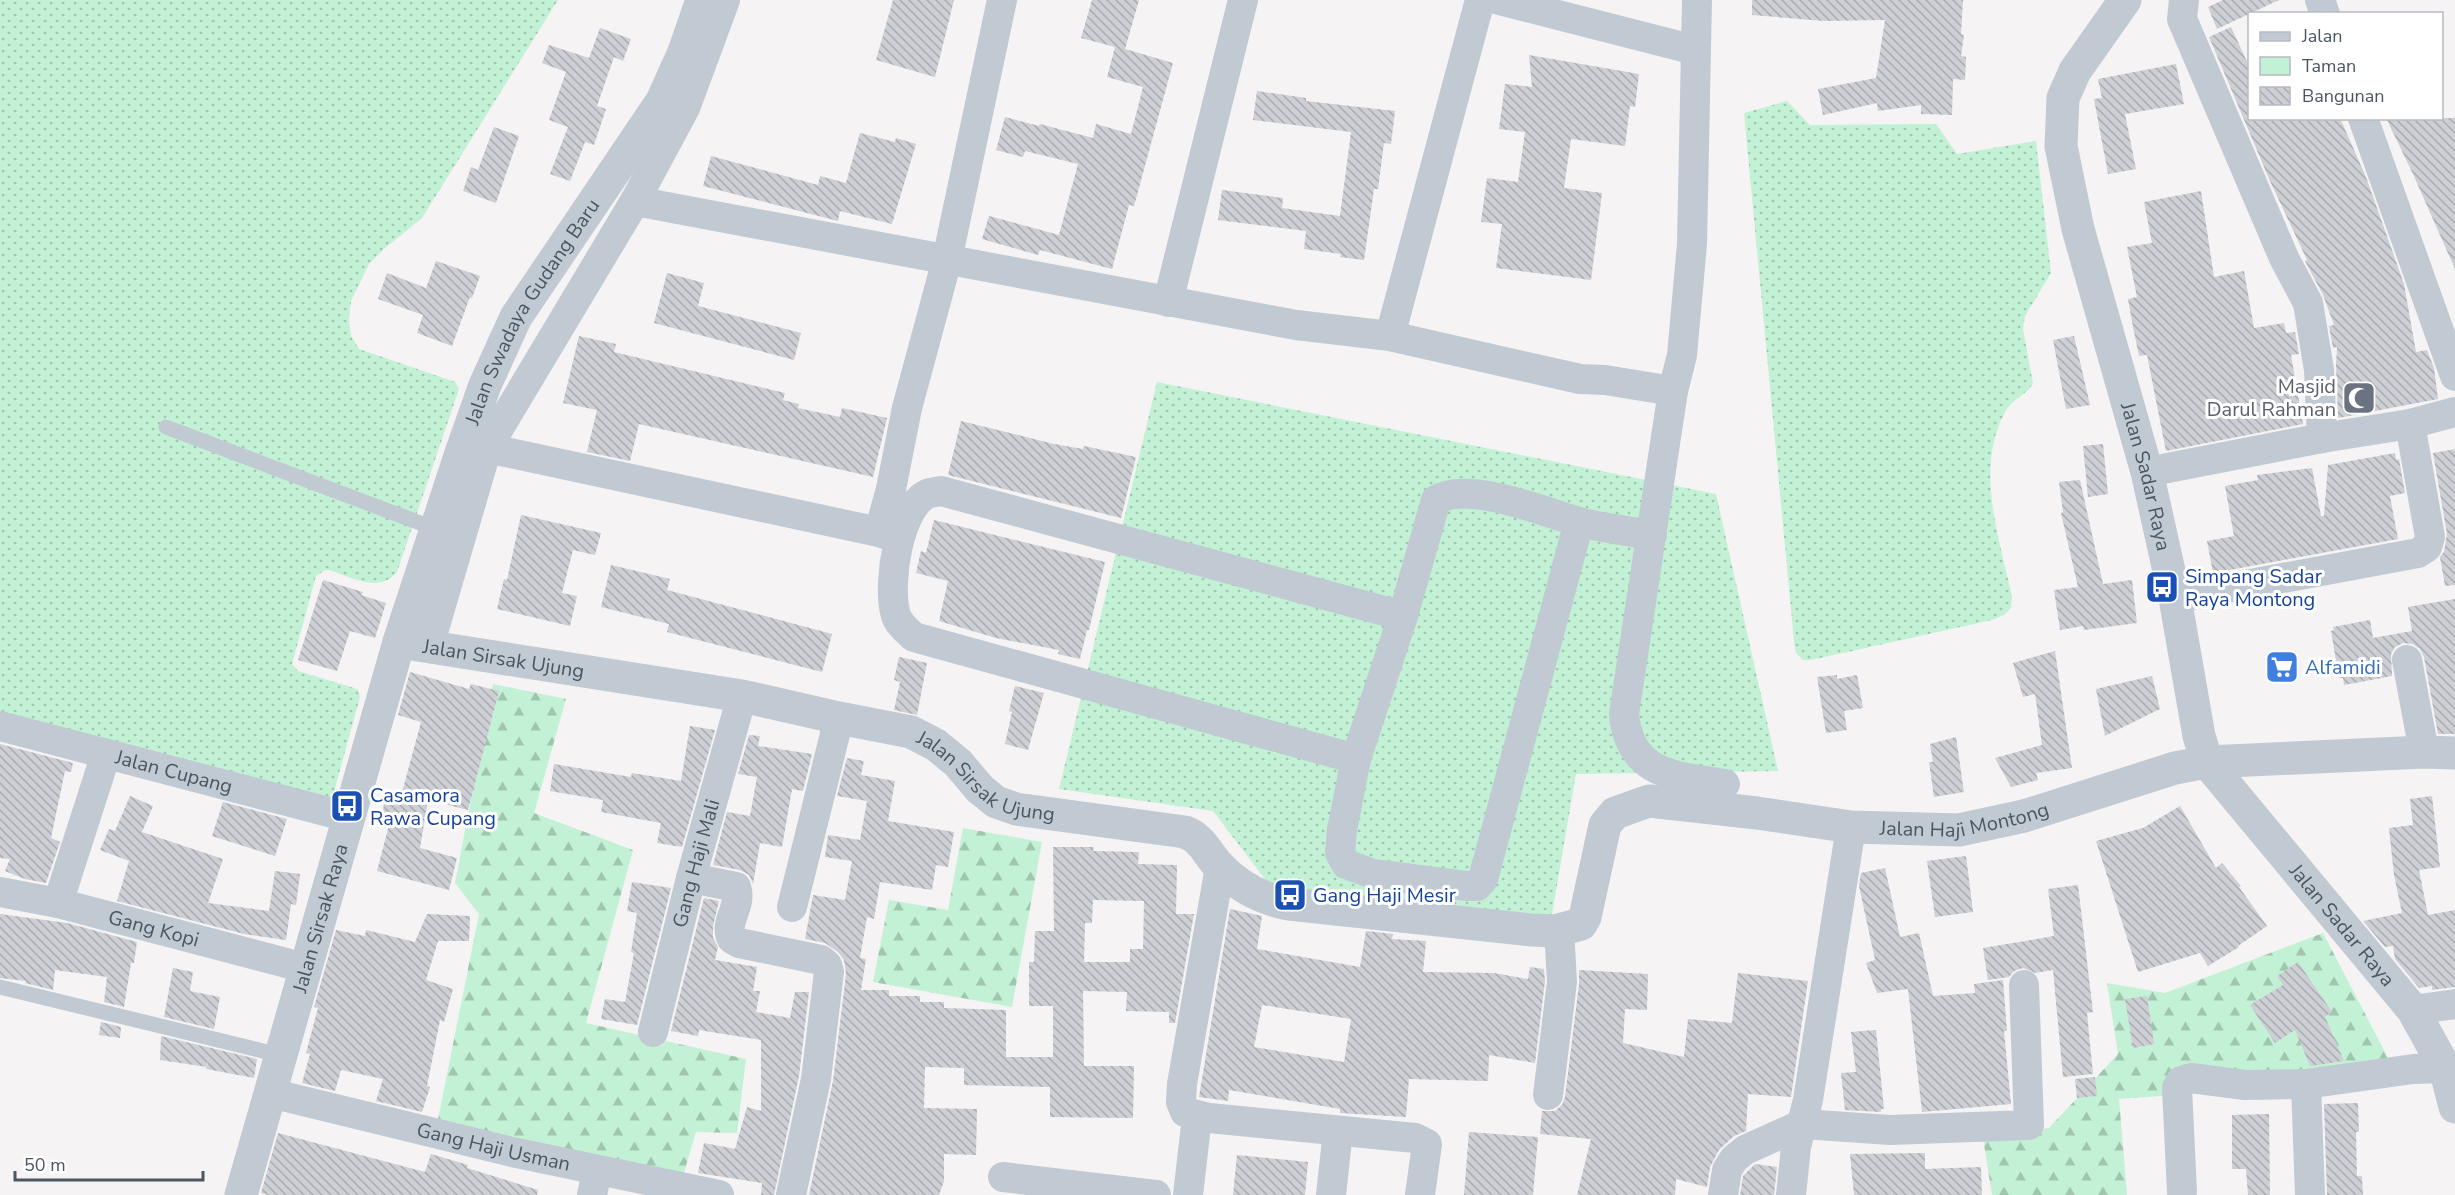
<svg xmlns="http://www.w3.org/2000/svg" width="2455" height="1195" viewBox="0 0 2455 1195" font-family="'Nunito Sans',sans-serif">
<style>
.green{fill:url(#green-dots)}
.forest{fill:url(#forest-firs)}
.building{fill:url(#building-back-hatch);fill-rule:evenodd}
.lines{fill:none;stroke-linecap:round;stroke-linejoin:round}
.service{stroke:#c1cad2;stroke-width:15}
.minor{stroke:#c1cad2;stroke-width:30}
.tertiary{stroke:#c1cad2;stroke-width:33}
.labels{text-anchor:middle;stroke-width:6;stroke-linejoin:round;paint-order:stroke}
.street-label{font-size:20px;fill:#4a5661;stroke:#fff}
.worship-label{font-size:20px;fill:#5b616d;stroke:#fff;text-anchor:end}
.transit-label{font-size:20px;fill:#164399;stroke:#fff;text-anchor:start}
.shop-label{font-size:20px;fill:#366cbe;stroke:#fff;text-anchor:start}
</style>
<defs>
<pattern id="green-dots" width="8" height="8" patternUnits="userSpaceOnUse" patternTransform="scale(1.5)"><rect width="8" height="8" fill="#c3f1d5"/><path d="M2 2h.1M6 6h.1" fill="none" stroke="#a0c6b0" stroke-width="1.8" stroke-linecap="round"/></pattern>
<pattern id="forest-firs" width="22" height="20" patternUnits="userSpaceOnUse" patternTransform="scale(1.5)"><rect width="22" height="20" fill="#c3f1d5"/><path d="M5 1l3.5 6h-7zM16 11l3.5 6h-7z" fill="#a0c6b0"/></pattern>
<pattern id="building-back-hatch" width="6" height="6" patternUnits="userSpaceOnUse" patternTransform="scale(1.5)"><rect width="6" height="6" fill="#cdcfd5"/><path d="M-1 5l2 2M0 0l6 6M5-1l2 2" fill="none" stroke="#a8abb0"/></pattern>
</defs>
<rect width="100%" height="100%" fill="#f5f3f3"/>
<g class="green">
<path d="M0,0H558L422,218L384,249L369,264L351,301L349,320L351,336L359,349L455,382L459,389L397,572C380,594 351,577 329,570H325L316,576L292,664L298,671L354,688L358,690L360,697L332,799L0,719Z"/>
<path d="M1787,101L1810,125L1936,124L1957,154L2036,141L2051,273L2025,316L2023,329L2033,384C2025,396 2012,399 2005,412C1974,469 2000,539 2012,597L2011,608L2004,615L1992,620L1811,660H1803L1796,653L1794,641L1744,113Z"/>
<polygon points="1157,382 1716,494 1778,771 1576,774 1551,920 1278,896 1213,811 1059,789"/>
</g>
<g class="forest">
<polygon points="493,684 566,699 534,813 633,850 586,1023 746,1059 737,1133 696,1132 680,1186 436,1129 479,914 455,883"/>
<polygon points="963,828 1042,842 1012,1007 873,982 889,900 948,910"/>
<polygon points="2323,933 2399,1079 2119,1099 2127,1195 1992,1195 1983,1138 2049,1128 2118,1054 2107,983 2165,993"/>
</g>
<g class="building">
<polygon points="893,0 954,0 935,77 876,60"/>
<polygon points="1092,0 1139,0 1125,49 1173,63 1134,206 1129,205 1112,269 1040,250 1038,255 982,239 989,216 1059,235 1078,164 1025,151 1023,157 996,150 1005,117 1039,126 1040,124 1093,138 1096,124 1131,134 1143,87 1107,77 1115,47 1081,38"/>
<polygon points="1752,0 1963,0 1961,34 1964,35 1961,56 1966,57 1965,80 1953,79 1952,115 1921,114 1921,105 1878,111 1877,103 1823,115 1818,89 1876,78 1885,20 1824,21 1752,15"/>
<polygon points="2223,0 2279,0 2217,29 2208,7"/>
<polygon points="2231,27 2250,68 2250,118 2340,118 2366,177 2404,284 2416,352 2427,350 2434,368 2438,399 2338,418 2336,365 2337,347 2333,348 2329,326 2334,325 2323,295 2305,261 2307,260 2270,181 2209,37"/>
<polygon points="600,28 631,39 623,61 614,57 597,106 606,109 594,145 585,142 570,181 550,174 568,127 549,120 566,72 542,63 549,45 589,58"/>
<polygon points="1529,55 1639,74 1635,107 1630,106 1625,146 1571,139 1564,188 1602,193 1591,280 1496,268 1502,224 1481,222 1487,178 1518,182 1525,132 1499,129 1505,84 1532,87"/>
<polygon points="2176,64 2184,104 2125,114 2136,169 2108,174 2094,99 2102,98 2098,79"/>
<polygon points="1257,91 1306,98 1306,101 1395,111 1391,144 1384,143 1378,189 1374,189 1364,260 1340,257 1341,254 1304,249 1306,231 1218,220 1222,190 1283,198 1282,208 1340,216 1351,132 1253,120"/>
<polygon points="2386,118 2455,118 2455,269 2413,174"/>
<polygon points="494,127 519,136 496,203 463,191 471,167 478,170"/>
<polygon points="860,133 895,142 896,138 916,144 892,224 840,211 838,221 703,186 711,156 818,185 820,176 846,183"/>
<polygon points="2201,191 2214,277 2244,271 2254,328 2284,323 2286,333 2295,332 2299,354 2291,355 2303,424 2166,451 2147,355 2139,356 2133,327 2128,299 2137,297 2127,247 2152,243 2144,202"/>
<polygon points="436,261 480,276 472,298 470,297 452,346 417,333 423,315 378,299 387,273 426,288"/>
<polygon points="667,273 704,283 698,306 801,333 794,360 654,323"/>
<polygon points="579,336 616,344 614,352 785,393 783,400 799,404 798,408 840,417 842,408 887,418 873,477 639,424 630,461 587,452 597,410 563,403"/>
<polygon points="2074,336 2090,405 2066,409 2053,340"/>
<polygon points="961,421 1054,444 1083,449 1084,446 1136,457 1121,518 948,475"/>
<polygon points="2103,444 2108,494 2088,497 2083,446"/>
<polygon points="2455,449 2455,585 2445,586 2440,557 2444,552 2447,534 2433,453"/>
<polygon points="2395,453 2396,460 2399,459 2405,493 2390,496 2398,539 2213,573 2207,541 2234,536 2225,486 2258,480 2257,475 2312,468 2321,516 2324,516 2328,465"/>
<polygon points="2080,480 2103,584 2132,580 2137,623 2084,630 2083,626 2060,630 2054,590 2078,587 2061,513 2063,512 2059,482"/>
<polygon points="521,515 601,533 595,555 573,550 562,593 577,596 570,626 497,609 504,579 507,580"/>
<polygon points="934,520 1105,562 1089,630 1087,630 1080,659 1058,654 1059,650 996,638 939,621 948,581 916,573 921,551 926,553"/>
<polygon points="611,565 670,579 667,590 832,634 822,672 667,632 669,624 601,607"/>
<polygon points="323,580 363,592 361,595 386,603 375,638 350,631 337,671 298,660"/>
<polygon points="2455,599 2455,734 2438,734 2424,657 2420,649 2413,644 2403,643 2395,647 2391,654 2392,676 2344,685 2343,678 2339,678 2331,631 2334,630 2333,627 2370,620 2373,638 2412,631 2408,607"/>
<polygon points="2055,651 2072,768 2036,773 2038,780 2011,787 1995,758 2042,745 2035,694 2023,697 2013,663"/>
<polygon points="899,657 927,663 917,715 894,710 900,682 894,680"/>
<polygon points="410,672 469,689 471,684 499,691 468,810 428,800 420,848 457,858 449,890 377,871 389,825 381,823 385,797 400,800 421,722 398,715"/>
<polygon points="1837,675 1837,679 1857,675 1863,708 1844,711 1847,730 1826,733 1817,677"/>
<polygon points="2152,676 2160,709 2105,736 2096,689"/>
<polygon points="1015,686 1044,693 1028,750 1005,744 1012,712 1009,711"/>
<polygon points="690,726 715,730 682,847 657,843 661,823 601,812 603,800 550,791 554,764 631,777 632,773 681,781"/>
<polygon points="749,735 760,736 758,746 812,754 803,791 792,789 782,847 760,843 753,884 749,875 740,870 713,865 727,812 750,816 757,777 738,774"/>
<polygon points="1956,737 1964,792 1934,797 1929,762 1933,762 1930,744"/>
<polygon points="0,744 73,763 71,772 65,771 51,838 60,842 46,883 25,879 5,871 10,859 0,858"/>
<path d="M847,758L864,761L861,775L895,781L888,821L954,832L948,867L936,865L932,890L880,882L874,919L867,917L860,958L866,959L861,990H889V996H920V1002H944V1008L1006,1010V1057H1053V1006H1029V962H1034L1035,931H1054L1053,847H1094L1093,851L1139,852L1138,864L1177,865L1176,914H1194L1175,1023H1169V1012L1126,1011L1127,992L1083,991L1084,1066H1134L1133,1118L1050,1117V1087L964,1085V1068L925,1067L924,1108L977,1109L976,1155L944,1154V1181L939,1195H809L833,1081L846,974L844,960L838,952L825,943L805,939L813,895L845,900L852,861L825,857L828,835L860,840L867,801L837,796ZM1093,900L1144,901L1143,949H1130V962H1084L1085,923H1092Z"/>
<polygon points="130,796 153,806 142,832 223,859 208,903 269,911 275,871 300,874 296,905 291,904 286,940 244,934 117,901 129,861 100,850 109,829 115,831"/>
<polygon points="2432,796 2440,867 2419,870 2428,915 2455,910 2455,987 2432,990 2432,986 2419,988 2395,959 2393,946 2385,947 2363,921 2402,913 2394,875 2389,828 2413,825 2410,799"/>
<polygon points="223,802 287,819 275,856 212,836"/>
<polygon points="2180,806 2216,868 2222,863 2241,886 2239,887 2267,926 2238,946 2239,947 2208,966 2200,953 2138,972 2096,841 2143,828"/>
<polygon points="1966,856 1973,912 1935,917 1927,861"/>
<polygon points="1885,868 1900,937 1919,933 1933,996 1975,993 1974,984 2003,980 2007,1031 2004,1031 2011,1104 1922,1112 1908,989 1877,993 1866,963 1875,960 1859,886 1861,873"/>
<polygon points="632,882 671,888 637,1025 601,1019 605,999 625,1002 634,953 631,952 637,913 627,911"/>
<polygon points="2078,885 2093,1012 2087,1013 2093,1074 2063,1077 2053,970 2035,973 2023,968 2014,971 2009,977 1988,980 1983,948 2054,936 2048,889"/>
<polygon points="704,898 719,901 713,926 713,938 718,947 715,960 757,967 753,991 760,991 756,1012 790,1018 795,992 809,992 799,1076 774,1195 761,1195 762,1183 698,1173 704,1143 735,1149 747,1107 761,1111 761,1040 699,1030 698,1036 671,1031"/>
<path d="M1230,909L1262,916L1257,949L1360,967L1366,931L1393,934L1392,939L1426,941L1423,972L1494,973L1528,979L1530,967L1544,969L1545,981L1535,1063L1489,1055L1488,1081L1409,1079L1406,1117L1340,1113V1109L1229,1090L1228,1101L1199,1097ZM1262,1005L1351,1019L1344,1062L1254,1047Z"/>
<polygon points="0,914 67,923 137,942 134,963 131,963 124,1007 104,1002 107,977 55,970 53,990 25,983 26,981 0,978"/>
<polygon points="427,914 470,916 469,941 438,941 426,980 453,989 444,1022 440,1020 427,1086 430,1087 422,1112 376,1101 383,1079 341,1070 335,1091 302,1083 310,1054 306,1053 318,1008 314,1007 336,930 365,936 366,930 415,942"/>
<polygon points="2298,962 2332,1012 2325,1017 2344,1061 2310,1066 2295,1030 2275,1043 2250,1005 2283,985 2277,976"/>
<polygon points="173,968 193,972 190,991 220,997 214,1029 164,1017"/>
<polygon points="1579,970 1648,974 1647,1010 1625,1009 1623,1043 1684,1057 1688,1019 1732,1023 1738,973 1808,981 1791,1097 1748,1094 1746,1131 1734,1136 1719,1150 1710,1167 1707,1187 1676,1179 1675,1195 1577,1195 1591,1139 1540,1134 1542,1111 1555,1111 1562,1105 1565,1097 1579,984"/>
<polygon points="2147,996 2154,1044 2133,1048 2125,999"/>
<polygon points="101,1022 121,1027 120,1038 99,1035"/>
<polygon points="1876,1030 1884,1109 1881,1109 1881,1112 1845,1110 1841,1073 1856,1072 1851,1032"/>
<polygon points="161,1036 257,1059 254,1078 206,1069 208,1060 207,1067 160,1060"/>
<polygon points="2095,1077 2097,1096 2077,1098 2075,1079"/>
<polygon points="2358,1103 2359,1132 2356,1132 2357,1176 2362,1176 2363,1195 2327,1195 2324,1104"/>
<polygon points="2269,1114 2270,1195 2248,1195 2246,1169 2232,1169 2232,1115"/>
<polygon points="1469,1132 1538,1137 1533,1195 1464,1195"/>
<polygon points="278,1133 425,1172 431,1154 468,1165 467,1168 538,1190 537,1195 268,1195 261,1193"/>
<polygon points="1925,1153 1925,1169 1981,1167 1982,1195 1854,1195 1850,1154"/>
<polygon points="1237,1155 1308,1162 1305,1195 1233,1195"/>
<polygon points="1755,1164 1777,1167 1774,1195 1740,1195 1743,1176"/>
</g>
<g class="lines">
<g class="service">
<polyline points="166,427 436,529"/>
<polyline points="0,987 280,1055"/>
</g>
<g class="minor">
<polyline points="1499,0 1695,50"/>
<path d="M1697,0L1692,244L1682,355L1673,391L1624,714C1630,776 1675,776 1725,784"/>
<polyline points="2184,0 2182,19 2284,258 2308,303 2319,370 2322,438"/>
<polyline points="2320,0 2325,14"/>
<polyline points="2363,118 2455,376"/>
<polyline points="635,201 1296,325 1390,336 1580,379 1605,380 1673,391"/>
<polyline points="1168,302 1243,0"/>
<polyline points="1390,336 1480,0"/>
<polyline points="487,448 879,532 897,538"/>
<polyline points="2147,472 2322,438 2410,424 2455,412"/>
<path d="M1579,522L1483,879L1477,886H1466L1373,874L1346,864L1340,853L1342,830L1356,759L1403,616L1436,500C1468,480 1544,512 1579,522C1602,528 1628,531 1652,535"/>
<polyline points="879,532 891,489 907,408 947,260 1002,0"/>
<polyline points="2175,598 2418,553 2427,547 2430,537 2410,424"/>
<polyline points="429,646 487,448 635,201 685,108 725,0"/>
<polyline points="2407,660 2424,752"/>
<path id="s1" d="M0,726L348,817"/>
<path d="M1356,759L914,637C906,630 897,623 895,612C888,582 898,509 927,494C931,492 937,492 941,491L1403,616"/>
<polyline points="1220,867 1182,1084 1181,1102 1185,1112 1209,1118 1415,1138 1427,1144 1420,1195"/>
<path d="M691,878L736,887C743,906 723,922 732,939L739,943L821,960L827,965L829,972L816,1079L791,1195"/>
<path id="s2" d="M0,892L58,903L305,968"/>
<polyline points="58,903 106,754"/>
<polyline points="792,907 839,718"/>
<polyline points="2413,1010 2455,1004"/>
<path id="s3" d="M653,1032L691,878L742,696"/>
<polyline points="2306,1084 2310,1195"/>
<path id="s4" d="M270,1093L512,1152L719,1195"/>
<polyline points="1548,1095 1562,982 1560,946 1555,931"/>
<polyline points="1003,1177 1156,1195"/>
<polyline points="2182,1192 2177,1088 2181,1081 2191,1078 2245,1085 2306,1084 2413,1069 2445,1068"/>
<polyline points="592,1195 597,1171"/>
<polyline points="1188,1195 1197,1117"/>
<polyline points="1331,1195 1338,1131"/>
<polyline points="1723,1195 1727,1170 1734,1159 1745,1150 1803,1124 1890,1130 2029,1125 2024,985"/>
<polyline points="1791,1195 1796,1147 1808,1100 1851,827"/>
</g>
<g class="tertiary">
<path id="s5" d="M2125,0L2075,71L2063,98L2061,146L2078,229L2147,472L2175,598L2199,736L2207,762L2413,1010L2445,1068L2455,1107"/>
<path id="s6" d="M399,642L742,696L839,718L911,732L936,745L958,763L980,789L996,802L1016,809L1185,832C1203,839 1207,854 1220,867C1239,887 1262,899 1289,904L1531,930L1555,931L1581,924L1585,917L1605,825L1615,813L1649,801L1757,813L1851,827L1959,830L2024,816L2175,768L2207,762L2424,752L2455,753"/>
<path id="s7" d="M241,1195L399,642L461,453L485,385L516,317L662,101L684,52L702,0"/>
</g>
</g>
<defs>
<g id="mosque-square" transform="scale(1.725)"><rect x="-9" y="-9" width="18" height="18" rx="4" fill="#6b7280" stroke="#fff"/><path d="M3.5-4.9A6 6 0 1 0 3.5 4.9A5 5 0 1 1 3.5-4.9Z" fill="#fff"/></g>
<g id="bus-square" transform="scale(1.725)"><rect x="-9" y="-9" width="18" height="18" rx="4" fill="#1a4fb4" stroke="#fff"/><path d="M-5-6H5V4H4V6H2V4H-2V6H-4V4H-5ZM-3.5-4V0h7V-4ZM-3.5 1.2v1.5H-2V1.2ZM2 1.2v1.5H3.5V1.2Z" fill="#fff"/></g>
<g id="supermarket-square" transform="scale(1.725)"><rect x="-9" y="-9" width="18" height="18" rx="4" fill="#3f7fe0" stroke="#fff"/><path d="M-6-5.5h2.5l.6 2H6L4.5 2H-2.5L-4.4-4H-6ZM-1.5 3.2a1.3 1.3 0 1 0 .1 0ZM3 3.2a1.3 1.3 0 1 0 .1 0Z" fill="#fff"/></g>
</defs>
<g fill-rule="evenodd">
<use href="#mosque-square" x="2359" y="398"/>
<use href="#bus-square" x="2162" y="587"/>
<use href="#supermarket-square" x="2282" y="667"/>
<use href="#bus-square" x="347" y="806"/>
<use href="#bus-square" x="1290" y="895"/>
</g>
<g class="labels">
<g class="street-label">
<text dy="7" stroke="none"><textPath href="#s7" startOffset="933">Jalan Swadaya Gudang Baru</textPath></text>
<text dy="7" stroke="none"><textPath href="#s5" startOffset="506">Jalan Sadar Raya</textPath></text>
<text dy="7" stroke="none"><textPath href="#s6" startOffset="106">Jalan Sirsak Ujung</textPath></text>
<text dy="7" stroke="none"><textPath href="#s1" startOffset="180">Jalan Cupang</textPath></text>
<text dy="7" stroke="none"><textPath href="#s6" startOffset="610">Jalan Sirsak Ujung</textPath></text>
<text dy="7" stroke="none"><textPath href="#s6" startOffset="1719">Jalan Haji Montong</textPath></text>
<text dy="7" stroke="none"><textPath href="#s3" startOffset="174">Gang Haji Mali</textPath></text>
<text dy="7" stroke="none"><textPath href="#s7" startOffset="288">Jalan Sirsak Raya</textPath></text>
<text dy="7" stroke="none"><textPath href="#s5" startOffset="1010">Jalan Sadar Raya</textPath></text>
<text dy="7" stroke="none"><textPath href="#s2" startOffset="158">Gang Kopi</textPath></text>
<text dy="7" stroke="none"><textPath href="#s4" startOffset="230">Gang Haji Usman</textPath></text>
</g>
<g class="worship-label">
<text x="2336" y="393">Masjid<tspan x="2336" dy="23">Darul Rahman</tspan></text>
</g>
<g class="transit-label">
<text x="2185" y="583">Simpang Sadar<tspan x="2185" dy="23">Raya Montong</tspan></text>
<text x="370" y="802">Casamora<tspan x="370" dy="23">Rawa Cupang</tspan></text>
<text x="1313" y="902">Gang Haji Mesir</text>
</g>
<g class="shop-label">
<text x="2305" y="674">Alfamidi</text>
</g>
</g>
<rect x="2248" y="12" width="195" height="108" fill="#ffffff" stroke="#b7bbc0" stroke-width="1.5"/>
<rect x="2260" y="32" width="30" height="9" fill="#c1cad2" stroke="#b7bbc0" stroke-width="1.5"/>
<text x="2302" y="42" font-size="18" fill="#4a5661">Jalan</text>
<rect x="2260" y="57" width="30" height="18" fill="#c3f1d5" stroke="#b7bbc0" stroke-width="1.5"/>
<text x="2302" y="72" font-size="18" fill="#4a5661">Taman</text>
<rect x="2260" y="87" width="30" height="18" fill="url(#building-back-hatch)" stroke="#b7bbc0" stroke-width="1.5"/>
<text x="2302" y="102" font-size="18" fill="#4a5661">Bangunan</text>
<path d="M15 1171v9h188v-9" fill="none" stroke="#4a5661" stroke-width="3"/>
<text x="24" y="1171" font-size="18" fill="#4a5661" stroke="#ffffff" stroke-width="4.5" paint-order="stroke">50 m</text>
</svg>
